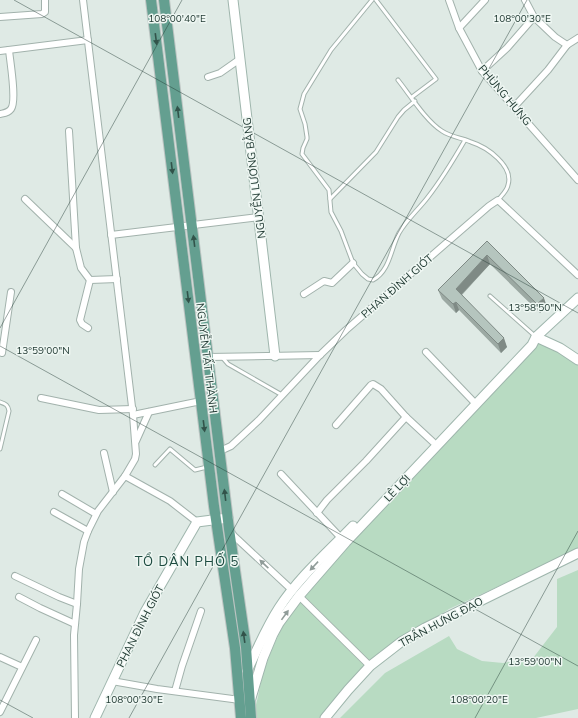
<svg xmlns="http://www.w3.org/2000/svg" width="578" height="718" viewBox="0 0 578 718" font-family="Mulish,sans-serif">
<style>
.green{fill:#b8dbc2}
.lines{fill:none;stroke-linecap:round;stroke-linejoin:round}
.lane-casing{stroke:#a2b2ac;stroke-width:5}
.street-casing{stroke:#a2b2ac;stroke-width:8}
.secondary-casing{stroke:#9fb6ad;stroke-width:11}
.primary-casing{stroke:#bcc4c2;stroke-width:12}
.lane{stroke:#fff;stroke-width:3}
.street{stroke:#fff;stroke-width:6}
.secondary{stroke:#fff;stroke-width:9}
.primary{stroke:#649f90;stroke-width:10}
.wall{fill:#9ca9a3}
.shaded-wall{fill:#7f8a85}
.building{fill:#b5c5be;stroke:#7f8a85}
.oneway{fill:#32534a}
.oneway2{fill:#909c99}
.ticks{fill:none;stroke:#213a33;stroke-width:1;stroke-opacity:0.45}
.labels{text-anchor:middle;stroke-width:3;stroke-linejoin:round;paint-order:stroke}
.street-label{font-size:11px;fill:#213a33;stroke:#eff7f3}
.quarter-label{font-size:13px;letter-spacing:1px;fill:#1d4b40;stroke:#eff7f3}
.ticks-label{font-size:10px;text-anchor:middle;fill:#213a33;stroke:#eff7f3;stroke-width:3;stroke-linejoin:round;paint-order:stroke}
</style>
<rect width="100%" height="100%" fill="#dfeae5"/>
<g class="green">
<path d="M536,337L578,360V550L449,609L401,642L370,666L325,718H254C254,711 256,704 258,697C264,660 281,629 299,596Z"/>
<polygon points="578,570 578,709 536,718 340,718 385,673 449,636 457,649 482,661 503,663 533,658 557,627 557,579"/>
</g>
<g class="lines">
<g class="lane-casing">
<g id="lane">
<path d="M372,0L331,50L304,94L300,109L305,124L307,137V139L303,148L302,154L329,190L331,212L341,231L353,263L362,274L368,279L373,280C390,271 391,248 399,233C407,219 419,209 428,197C442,179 454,159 465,140"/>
<polyline points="376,0 436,79 412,97"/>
<path d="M398,80C410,95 426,121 442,131C451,137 462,138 471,142C487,147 514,166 508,185C507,191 502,195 498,200"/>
<polyline points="330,199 376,152 398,117 404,110 415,101"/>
<polyline points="490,296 535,336"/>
<polyline points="222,357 228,364 282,395"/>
<path d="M0,402C6,404 8,405 9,411L0,449"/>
<polyline points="155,465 170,449 195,470 207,467"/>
</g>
</g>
<g class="street-casing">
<g id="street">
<polyline points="83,0 133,415 136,454 135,459 125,476"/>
<polyline points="449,0 459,28 482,71 578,180"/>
<polyline points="525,0 534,17 555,37 567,45"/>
<polyline points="0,17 42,14 45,12 45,0"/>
<polyline points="459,28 485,0"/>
<polyline points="0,51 88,40"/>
<polyline points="482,71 507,48 534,17"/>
<polyline points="208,77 220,73 240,59"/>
<polyline points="514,107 548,70 567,45 578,38"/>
<path d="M0,114C5,113 8,113 11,109C17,101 10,61 9,50"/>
<polyline points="69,131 76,248"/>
<polyline points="25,199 76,248 81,268 90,280 117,279"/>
<polyline points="111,235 259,217"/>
<polyline points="304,294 324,281 332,283 353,263"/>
<polyline points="88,328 82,324 80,320 90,280"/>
<polyline points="426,352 473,401"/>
<polyline points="2,353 11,292"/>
<polyline points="208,357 320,355"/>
<polyline points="41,398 99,410 133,409"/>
<polyline points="133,415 201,401"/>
<polyline points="336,425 371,385 373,384 381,389 406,417 433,442"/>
<polyline points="136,441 149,412"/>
<polyline points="220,451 231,446 259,420 320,355 346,330 489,206 498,200 578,275"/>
<polyline points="104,453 113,492"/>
<polyline points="281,474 341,538"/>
<polyline points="62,494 96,514"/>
<polyline points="54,512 88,531"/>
<polyline points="317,513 327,500 366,461 406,417"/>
<polyline points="231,532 234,536 292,590"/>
<polyline points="15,576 59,597 77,604"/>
<polyline points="299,596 370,666"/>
<polyline points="19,597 40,608 75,624"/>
<polyline points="0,657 22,667"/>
<polyline points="112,681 157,689 240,700"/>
<polyline points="175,691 182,666 201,611"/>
<polyline points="0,712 36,640"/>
<polyline points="75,718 74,635 77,604 79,569 84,542 88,531 98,511 125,476 170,501 197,522"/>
</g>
</g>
<g class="secondary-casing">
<g id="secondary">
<polyline points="233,0 275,356"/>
<polyline points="536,337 560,348 578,360"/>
<path d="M247,671C257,650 266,628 279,608C299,577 328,552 353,526"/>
<polyline points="251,698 263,658 273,634 279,623 299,596 346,542 532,345 536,337 578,298"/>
<polyline points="95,718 145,612 197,522 228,518"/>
<polyline points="325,718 348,690 370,666 401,642 425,628 578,553"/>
</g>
</g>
<g class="primary-casing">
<g id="primary">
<polyline points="151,0 214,506 235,648 241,718"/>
<polyline points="164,0 229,529 246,647 251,718"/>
</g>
</g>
<use href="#lane" class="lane"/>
<use href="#street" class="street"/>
<use href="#secondary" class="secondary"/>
<use href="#primary" class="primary"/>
</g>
<polygon class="wall" points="487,241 547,307 540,313 490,264 462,295 507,347 501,353 459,310 456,313 442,299 438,290"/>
<g class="shaded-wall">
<polygon points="487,255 490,264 459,297 456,289"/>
<polygon points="544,298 547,307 540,313 537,304"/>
<polygon points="456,302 459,310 456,313 453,304"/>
<polygon points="504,338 507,347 501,353 498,344"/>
</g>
<polygon class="building" points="487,241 544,298 537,304 487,255 456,289 504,338 498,344 456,302 453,304 438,290"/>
<defs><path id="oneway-solid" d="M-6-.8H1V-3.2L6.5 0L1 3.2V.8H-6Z"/></defs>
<g class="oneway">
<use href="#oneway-solid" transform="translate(156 39) rotate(83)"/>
<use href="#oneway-solid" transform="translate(178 112) rotate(-97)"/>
<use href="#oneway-solid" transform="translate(172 168) rotate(83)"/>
<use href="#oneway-solid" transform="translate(194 241) rotate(-97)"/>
<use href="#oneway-solid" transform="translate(188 297) rotate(83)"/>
<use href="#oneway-solid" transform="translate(204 426) rotate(83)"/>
<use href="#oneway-solid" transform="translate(225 495) rotate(-97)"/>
<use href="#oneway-solid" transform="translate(244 637) rotate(-98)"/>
</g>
<g class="oneway2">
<use href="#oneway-solid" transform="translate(264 564) rotate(-137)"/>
<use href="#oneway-solid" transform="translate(314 566) rotate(133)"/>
<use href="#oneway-solid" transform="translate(285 615) rotate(-54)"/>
</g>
<path class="ticks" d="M14,0L578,313M0,328L182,0M0,346L578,666M0,700L33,718M129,718L527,0M475,718L578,531"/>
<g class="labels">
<g class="street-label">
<text transform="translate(505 95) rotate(50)" y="4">PHÙNG HƯNG</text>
<text transform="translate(254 178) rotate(-97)" y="4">NGUYỄN LƯƠNG BẰNG</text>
<text transform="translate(397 286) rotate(-41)" y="4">PHAN ĐÌNH GIÓT</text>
<text transform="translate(207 358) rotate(83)" y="4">NGUYỄN TẤT THÀNH</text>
<text transform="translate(397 488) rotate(-46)" y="4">LÊ LỢI</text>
<text transform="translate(441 622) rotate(-28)" y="4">TRẦN HƯNG ĐẠO</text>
<text transform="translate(140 626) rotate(-63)" y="4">PHAN ĐÌNH GIÓT</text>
</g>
<g class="quarter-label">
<text x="187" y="566">TỔ DÂN PHỐ 5</text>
</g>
</g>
<g class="ticks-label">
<text x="177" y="22">108°00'40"E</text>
<text x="522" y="22">108°00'30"E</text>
<text x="535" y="311">13°58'50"N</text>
<text x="43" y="354">13°59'00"N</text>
<text x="535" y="665">13°59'00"N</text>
<text x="134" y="703">108°00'30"E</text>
<text x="479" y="703">108°00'20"E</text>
</g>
</svg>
